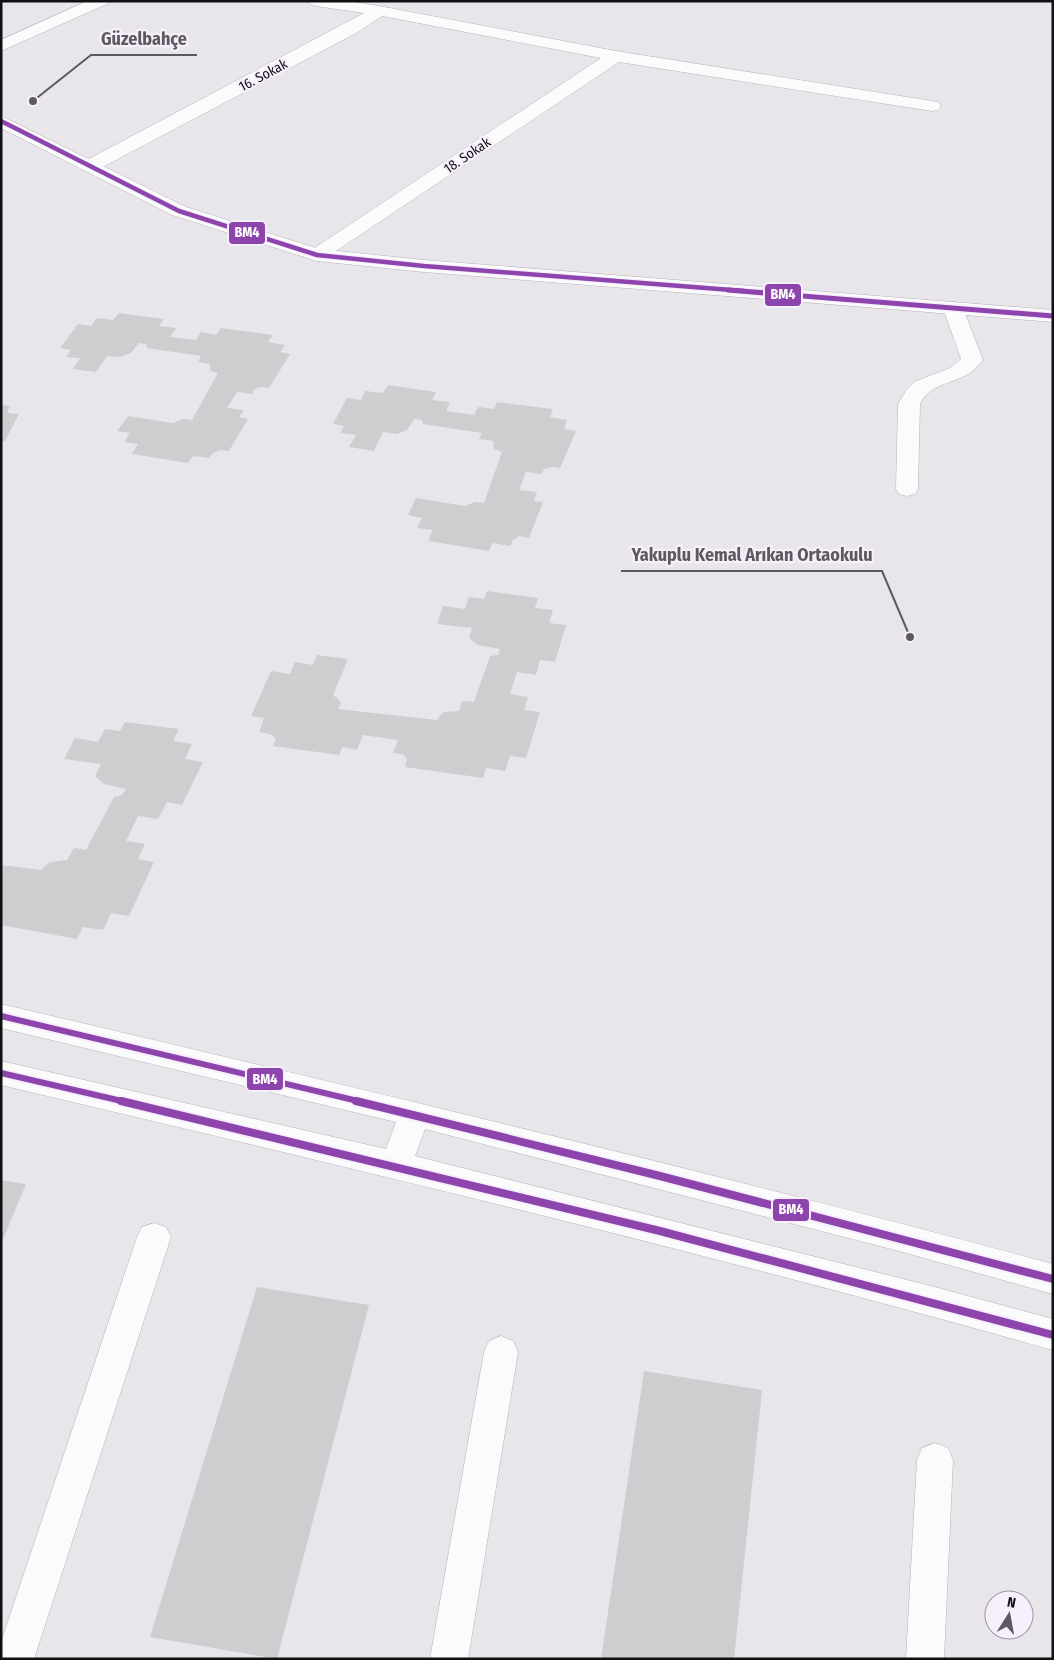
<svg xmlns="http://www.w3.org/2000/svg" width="1054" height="1660" viewBox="0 0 1054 1660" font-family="'Fira Sans Condensed',sans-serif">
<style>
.building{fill:#d0cdd0}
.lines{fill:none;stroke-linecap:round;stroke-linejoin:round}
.minor-casing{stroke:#b4b2b6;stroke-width:1}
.major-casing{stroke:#b4b2b6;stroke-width:1}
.minor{fill:#fcfbfc;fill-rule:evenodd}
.major{fill:#fcfbfc;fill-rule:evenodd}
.bus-1-far3-casing{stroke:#f6f0fc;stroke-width:7}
.bus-1-far2-casing{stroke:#f6f0fc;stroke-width:8}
.bus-1-far1-casing{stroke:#f6f0fc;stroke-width:10}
.bus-1-casing{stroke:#f6f0fc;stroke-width:12}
.bus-1-far3{stroke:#8e44ad;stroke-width:4.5}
.bus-1-far2{stroke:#8e44ad;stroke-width:5}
.bus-1-far1{stroke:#8e44ad;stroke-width:6}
.bus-1{stroke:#8e44ad;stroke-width:8}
.labels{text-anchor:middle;stroke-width:4.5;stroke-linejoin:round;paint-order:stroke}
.far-street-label{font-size:14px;fill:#110f13;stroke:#f6f0fc}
.leader{fill:none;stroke:#5d5a5f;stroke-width:2}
.callout-dot{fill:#5d5a5f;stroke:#f6f0fc;stroke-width:2}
.callout-label{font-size:18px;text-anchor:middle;font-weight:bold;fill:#5d5a5f;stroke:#f6f0fc;stroke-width:4.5;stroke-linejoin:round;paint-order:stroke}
.line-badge{stroke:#f6f0fc;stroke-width:2}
.badge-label{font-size:14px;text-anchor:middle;font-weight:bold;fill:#fff}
</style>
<rect width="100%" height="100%" fill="#e9e6eb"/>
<g class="building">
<polygon points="119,313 164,319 159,326 176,328 170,337 196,340 201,332 216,335 221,328 273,335 268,342 285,345 280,352 290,354 269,388 261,387 255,389 252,394 237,392 227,408 244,410 239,417 248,419 229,451 220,450 213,453 209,458 193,456 188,463 132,454 138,444 124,442 130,433 117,431 128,416 173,423 183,419 192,420 218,373 210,371 210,364 198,362 201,356 147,348 146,344 139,343 131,353 120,357 107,356 96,372 73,369 80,358 66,357 71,350 60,348 78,324 91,326 97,318 113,320"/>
<polygon points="388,385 436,392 432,400 450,402 446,411 474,415 478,407 494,409 497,402 553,409 550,417 567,420 564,429 576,431 560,468 551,467 544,469 542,474 526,472 519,490 537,492 534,501 543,502 529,538 519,536 513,540 510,546 492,543 489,551 428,541 433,530 417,528 422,518 408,515 416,498 465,506 475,502 484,503 502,452 494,449 493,441 479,439 482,433 423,424 422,420 414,419 407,430 397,434 383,432 374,451 349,447 356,435 340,433 344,426 333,424 347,398 361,400 365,391 383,393"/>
<polygon points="1,405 10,406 7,413 19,414 5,441 1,441"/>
<polygon points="487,591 538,598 535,608 553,610 549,623 566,625 555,662 540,660 536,675 517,672 510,694 528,697 524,710 540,712 526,758 510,756 505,771 486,768 483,778 405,767 407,759 403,754 393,753 398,740 363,735 357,750 342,747 339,755 273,746 276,738 270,734 259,732 264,718 251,716 271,671 290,674 295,662 313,665 317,655 348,659 333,695 341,702 338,709 437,720 443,712 459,711 462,701 474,702 490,656 498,655 500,649 478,645 469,638 472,628 437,624 443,606 465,609 469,597 484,599"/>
<polygon points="125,722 179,729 173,741 192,744 185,759 203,762 182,805 167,802 158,819 138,816 126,841 145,844 138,859 154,862 129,916 111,913 103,930 83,927 77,939 1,925 1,865 41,870 50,862 67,860 74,848 86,850 114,797 122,795 126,789 104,784 95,776 101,764 64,759 75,738 98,742 105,729 120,731"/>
<polygon points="1,1180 26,1184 1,1244"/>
<polygon points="257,1287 369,1305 277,1659 150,1637"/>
<polygon points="644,1371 762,1390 734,1659 601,1659"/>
</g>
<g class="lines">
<g class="minor-casing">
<g id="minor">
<polygon points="87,1 109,1 107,4 1,51 1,40"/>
<polygon points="308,1 348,1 379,6 616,51 932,101 938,102 941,106 938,110 932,111 619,62 324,259 317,261 310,259 307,255 310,251 601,58 382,16 358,32 97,170 90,172 83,170 81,166 83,162 364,13 316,6 310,4"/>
<path d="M953,302L960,304L963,308L983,360C963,388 933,377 920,404L918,489L915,494L907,496L899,494L896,489L898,404L907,389L914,382L950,368L961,359L943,308L946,304Z"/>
<polygon points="154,1223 166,1227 171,1237 34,1659 1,1659 1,1642 137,1237 142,1227"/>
<polygon points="501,1336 513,1341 518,1352 468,1659 430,1659 484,1352 489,1341"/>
<polygon points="935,1443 948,1448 953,1460 944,1659 906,1659 917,1460 922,1448"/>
</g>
</g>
<g class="major-casing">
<g id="major">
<polygon points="1,116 186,207 319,249 424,260 1053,310 1053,322 424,272 317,261 172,215 1,128"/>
<path d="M1,1004C353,1087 704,1170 1053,1264V1294L899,1251L425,1129L415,1156L931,1286L1053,1319V1350C705,1252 353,1168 1,1085V1061L386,1149L396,1122L1,1028Z"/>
</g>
</g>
<use href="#minor" class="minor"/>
<use href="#major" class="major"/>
<g class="bus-1-far3-casing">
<polyline id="bus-1-far3" points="1,121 179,211 317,255 424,266 744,291"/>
</g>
<g class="bus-1-far2-casing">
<polyline id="bus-1-far2" points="728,290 1053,316"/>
</g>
<g class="bus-1-far1-casing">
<g id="bus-1-far1">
<polyline points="1,1016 362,1102"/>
<polyline points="1,1073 126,1102"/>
</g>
</g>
<g class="bus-1-casing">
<g id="bus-1">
<polyline points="121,1101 660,1231 1053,1335"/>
<polyline points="356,1101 660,1176 1053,1279"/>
</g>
</g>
<use href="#bus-1-far3" class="bus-1-far3"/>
<use href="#bus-1-far2" class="bus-1-far2"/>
<use href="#bus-1-far1" class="bus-1-far1"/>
<use href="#bus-1" class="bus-1"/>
</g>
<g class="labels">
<g class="far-street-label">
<text transform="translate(263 75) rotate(-28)" y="5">16. Sokak</text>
<text transform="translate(467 155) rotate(-34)" y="5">18. Sokak</text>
</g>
</g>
<path class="leader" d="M33 101L91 55H197M910 637L882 571H621"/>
<g class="callout-dot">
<circle cx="33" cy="101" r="5"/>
<circle cx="910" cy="637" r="5"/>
</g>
<g class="callout-label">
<text x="144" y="45">Güzelbahçe</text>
<text x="752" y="561">Yakuplu Kemal Arıkan Ortaokulu</text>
</g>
<g class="line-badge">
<rect x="228" y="221" width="38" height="24" rx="5" fill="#8e44ad"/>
<rect x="764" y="283" width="38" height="24" rx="5" fill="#8e44ad"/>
<rect x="246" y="1067" width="38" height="24" rx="5" fill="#8e44ad"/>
<rect x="772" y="1198" width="38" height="24" rx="5" fill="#8e44ad"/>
</g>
<g class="badge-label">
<text x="247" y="237">BM4</text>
<text x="783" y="299">BM4</text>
<text x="265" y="1084">BM4</text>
<text x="791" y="1214">BM4</text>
</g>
<rect width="1054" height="1660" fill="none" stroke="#110f13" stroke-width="5"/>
<g transform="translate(1009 1615) rotate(11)"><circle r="24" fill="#f6f0fc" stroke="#9a969f"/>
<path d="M0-4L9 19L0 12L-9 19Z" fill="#5d5a5f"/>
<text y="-8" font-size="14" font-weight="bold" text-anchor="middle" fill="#110f13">N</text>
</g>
</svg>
